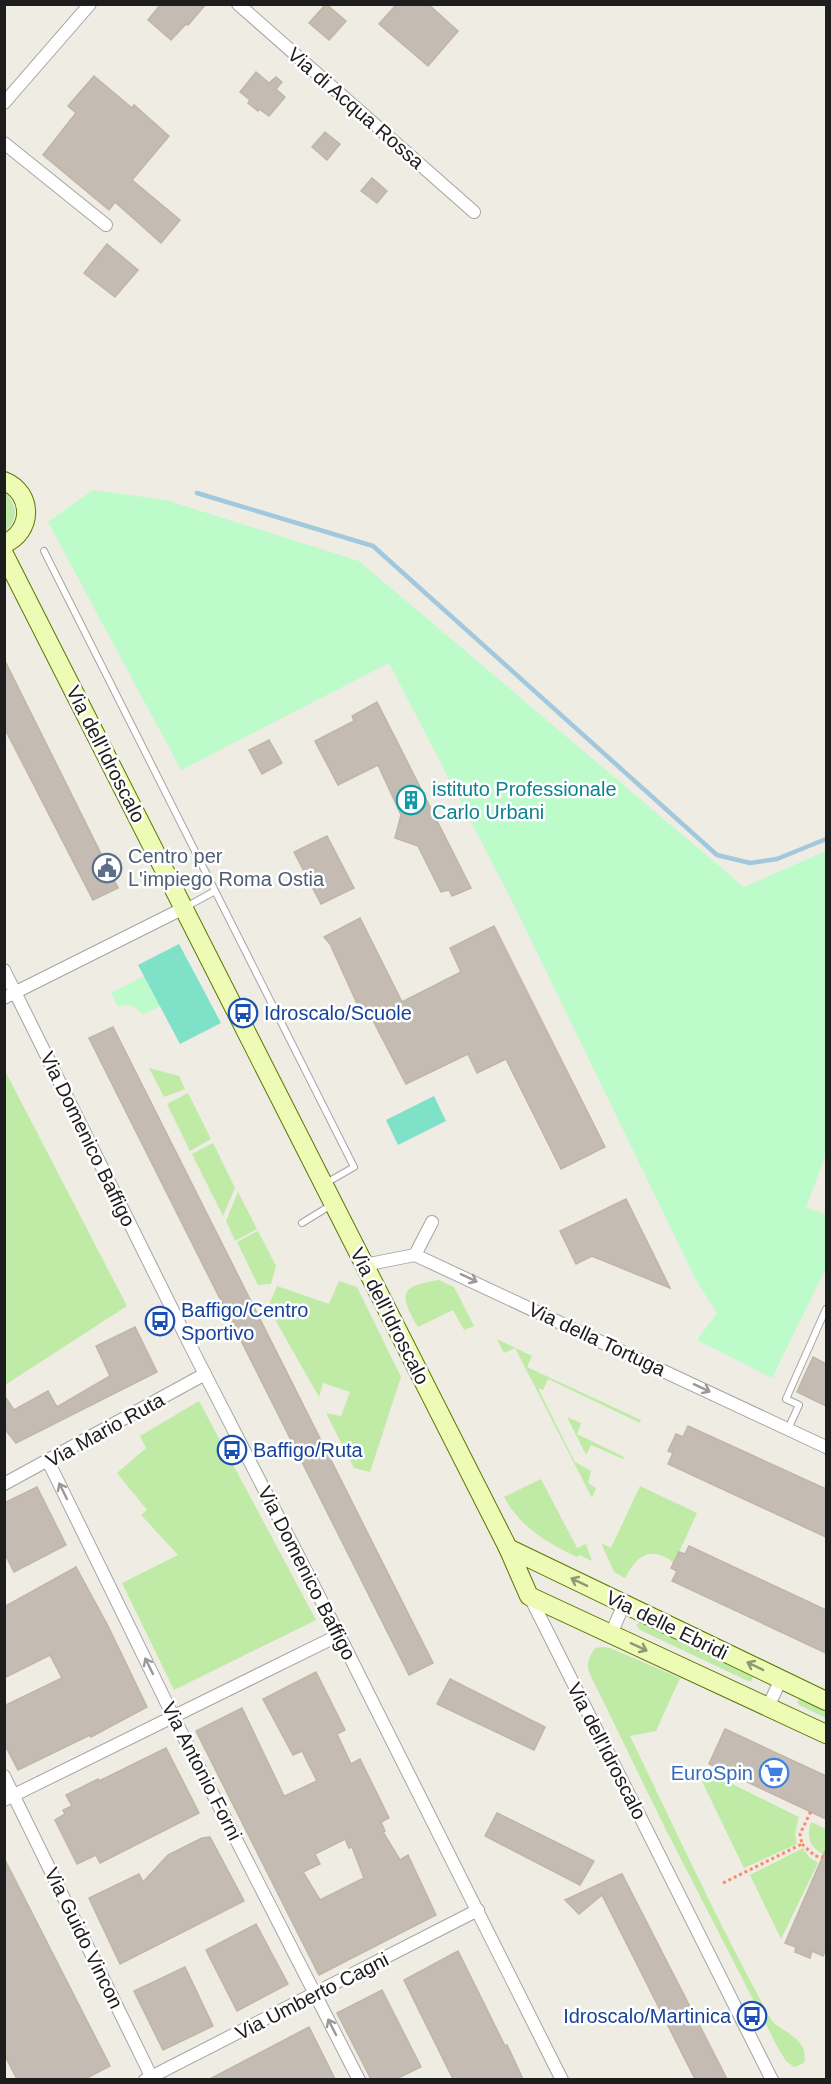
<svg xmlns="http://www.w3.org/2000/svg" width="831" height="2084" viewBox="0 0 831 2084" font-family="Arial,sans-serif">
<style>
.grass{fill:#bfeba7}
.park{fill:#befbcb}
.pitch{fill:#7ee1c8}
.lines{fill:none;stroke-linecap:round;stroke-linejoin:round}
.stream{stroke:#a2c8de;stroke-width:4.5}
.building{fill:#c4bcb2;stroke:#c1b5a5;stroke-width:1.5;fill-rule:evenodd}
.lane-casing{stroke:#a4a4a4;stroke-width:8}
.street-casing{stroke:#a4a4a4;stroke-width:14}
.secondary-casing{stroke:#5a7702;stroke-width:20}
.path{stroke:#fd8a65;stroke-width:3;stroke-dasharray:3 3;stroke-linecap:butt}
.lane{stroke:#fff;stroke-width:6}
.street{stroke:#fff;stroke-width:12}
.secondary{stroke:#eefbb5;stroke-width:18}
.oneway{stroke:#999}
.oneway2{stroke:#909771}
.labels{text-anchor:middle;stroke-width:5;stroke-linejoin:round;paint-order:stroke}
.street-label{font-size:20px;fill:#1d1d1d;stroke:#fff}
.culture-label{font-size:20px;fill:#0d838f;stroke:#fff;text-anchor:start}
.service-label{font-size:20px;fill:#4e5e75;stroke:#fff;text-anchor:start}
.transit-label{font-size:20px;fill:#164399;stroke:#fff;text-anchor:start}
.shop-label{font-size:20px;fill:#366cbe;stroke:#fff;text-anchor:end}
</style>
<rect width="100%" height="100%" fill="#efece3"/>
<g class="grass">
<path d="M5,493C18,505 18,520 5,532Z"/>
<polygon points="149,1068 179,1076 185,1089 164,1097"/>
<polygon points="4,1069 127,1306 5,1385 4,1385"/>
<polygon points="188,1093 211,1139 190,1151 167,1104"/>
<polygon points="213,1143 235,1188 223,1216 192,1154"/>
<polygon points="238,1192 257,1229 235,1241 226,1221"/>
<polygon points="258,1231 276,1266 271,1284 258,1285 237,1242"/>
<path d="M439,1280L454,1287L474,1326L464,1330L453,1310L418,1327C399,1294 399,1286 439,1280Z"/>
<polygon points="339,1281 357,1287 401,1377 370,1472 354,1468 326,1413 341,1416 350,1392 323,1383 319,1397 268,1307 277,1286 329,1304"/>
<polygon points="497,1339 532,1356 527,1367 641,1420 640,1423 548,1379 543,1390 538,1388 575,1462 591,1471 588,1483 596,1488 592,1498 515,1348 504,1353"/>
<polygon points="199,1401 316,1620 174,1690 122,1583 178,1555 141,1515 147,1510 117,1473 146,1448 140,1436"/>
<polygon points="567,1417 581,1423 577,1434 624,1457 623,1459 591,1445 586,1455"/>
<path d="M541,1479L577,1548L586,1544L592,1561L579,1555L577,1557C547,1543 520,1527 504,1497Z"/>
<path d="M640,1486L697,1513L674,1563C651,1545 637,1555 625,1578L614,1572L601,1543L611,1548Z"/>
<polygon points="641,1621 753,1675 752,1681 748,1681 640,1630 636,1625"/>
<path d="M602,1647L610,1648L680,1678L656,1731L630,1736C673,1825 715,1916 762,2003C766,2010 769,2018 774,2023C789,2035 809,2041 804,2063L794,2067L786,2061L778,2048L665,1828L589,1672C586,1663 590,1656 595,1648Z"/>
<polygon points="800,1698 826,1709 826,1718 799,1705 797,1702"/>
<polygon points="694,1765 799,1817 795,1834 797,1844 744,1868"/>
<path d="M811,1822L826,1829V1849L824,1855C810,1847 806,1838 811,1822Z"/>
<polygon points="803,1848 809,1857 818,1863 781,1939 750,1875"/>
</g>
<g class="park">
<polygon points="93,490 166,500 359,561 744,887 826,851 826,1154 806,1207 826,1215 826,1268 772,1378 697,1340 717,1313 696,1280 512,901 389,663 181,770 48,522"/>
<path d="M144,976L160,1006L143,1015C136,1007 128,1002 118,1007L111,993Z"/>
</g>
<g class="pitch">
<polygon points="179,944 221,1023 180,1044 138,965"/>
<polygon points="434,1096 446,1121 398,1145 386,1120"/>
</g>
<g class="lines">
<polyline class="stream" points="197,493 373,546 717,855 750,863 777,859 826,839"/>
</g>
<g class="building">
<polygon points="161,4 206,4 188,25 186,24 171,40 148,20"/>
<polygon points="326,4 346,21 329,40 309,23"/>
<polygon points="397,4 428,4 458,31 428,66 379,24"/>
<polygon points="256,72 269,83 276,77 282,82 276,89 285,97 269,116 259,109 258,111 248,103 250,100 240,92"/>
<polygon points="94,76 132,108 134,105 169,136 132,180 180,220 161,243 115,202 109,210 43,155 76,113 68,106"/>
<polygon points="325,132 340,144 327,160 312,147"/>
<polygon points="372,178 387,191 377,203 361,191"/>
<polygon points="107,244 138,270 115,297 84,273"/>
<polygon points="4,659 118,888 93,900 4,727"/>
<polygon points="377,702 471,888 452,896 449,890 441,892 418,846 395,838 401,815 378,765 338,785 315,741 354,721 352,716"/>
<polygon points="269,740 282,763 262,774 249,750"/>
<polygon points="327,836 354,888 321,904 294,852"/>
<polygon points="360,918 402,1002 461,972 450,948 494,926 605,1147 561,1169 506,1059 477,1073 468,1054 406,1084 366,1007 360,1010 330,944 324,937"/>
<polygon points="113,1027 433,1663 409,1675 89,1038"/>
<polygon points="626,1199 670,1288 592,1256 576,1264 560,1231"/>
<polygon points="135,1327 157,1372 16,1443 4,1428 4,1395 14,1410 48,1391 57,1407 110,1376 96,1346"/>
<polygon points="813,1357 826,1364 826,1406 797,1392"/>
<polygon points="688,1426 826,1489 826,1537 668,1464 673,1453 668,1451 676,1434 683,1437"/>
<polygon points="37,1487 66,1545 14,1572 4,1552 4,1503"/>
<polygon points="689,1546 826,1610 826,1653 672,1581 677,1571 671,1568 679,1552 685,1554"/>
<polygon points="76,1567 108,1626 147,1707 91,1737 90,1735 18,1770 4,1743 4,1706 62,1678 50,1655 4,1678 4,1607"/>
<path d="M316,1672L345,1730L337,1734L351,1764L360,1759L389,1818L381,1822L385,1831L383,1832L400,1860L408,1855L436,1915L319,1975L196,1731L242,1708L284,1796L287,1795L317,1781L302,1751L293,1755L263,1699ZM345,1839L349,1848L352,1847L364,1878L320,1900L303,1872L320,1864L315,1854Z"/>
<polygon points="450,1679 545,1727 534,1750 437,1704"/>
<polygon points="725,1729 826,1776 826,1819 709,1764"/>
<polygon points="166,1748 199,1813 100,1863 96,1855 77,1864 55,1820 65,1814 63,1810 72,1806 66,1795 98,1779 99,1781"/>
<polygon points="497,1813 594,1861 580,1885 485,1836"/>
<polygon points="210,1837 244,1901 120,1964 89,1898 139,1874 143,1882 168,1855 202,1838"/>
<polygon points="826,1849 826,1948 823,1956 812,1951 810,1958 795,1952 796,1947 785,1943"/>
<polygon points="4,1858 110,2066 85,2079 17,2079 4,2054"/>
<polygon points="621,1874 622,1874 727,2079 695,2079 602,1895 579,1914 565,1900"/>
<polygon points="256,1924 288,1984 237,2011 206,1950"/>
<polygon points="458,1951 505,2046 507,2045 523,2079 453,2079 404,1980"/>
<polygon points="185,1967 213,2026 163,2050 134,1991"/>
<polygon points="382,1990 421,2067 396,2079 371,2079 337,2013"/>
<polygon points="309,2027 335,2079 210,2079"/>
</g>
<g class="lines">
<g class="lane-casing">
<g id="lane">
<polyline points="44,551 354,1167 326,1183"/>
<polyline points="184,908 215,891"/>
<polyline points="302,1223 333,1204"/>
<polyline points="788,1429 799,1405 786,1399 826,1309"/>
</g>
</g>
<g class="street-casing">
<g id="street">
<polyline points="238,4 474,212"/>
<polyline points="4,103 90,4"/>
<polyline points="4,143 106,225"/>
<polyline points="4,970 192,1349 339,1635 562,2080"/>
<polyline points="4,998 184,908"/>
<polyline points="415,1255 432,1222"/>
<polyline points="364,1265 415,1255 826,1447"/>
<polyline points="48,1461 174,1718 359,2080"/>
<polyline points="4,1484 205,1374"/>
<polyline points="530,1597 772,2080"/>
<polyline points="611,1634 624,1604"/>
<polyline points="768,1707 781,1679"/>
<polyline points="4,1776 153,2080"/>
<polyline points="4,1800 339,1635"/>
<polyline points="145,2080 478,1910"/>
</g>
</g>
<g class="secondary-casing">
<g id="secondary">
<path d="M4,481C34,493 33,532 4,544"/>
<polyline points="4,554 508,1548 529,1596 826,1734"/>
<polyline points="508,1548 826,1701"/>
</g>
</g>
<g class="path">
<polyline points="802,1844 815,1856 823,1857"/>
<polyline points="723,1883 802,1844 800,1834 811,1811"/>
</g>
<use href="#lane" class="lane"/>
<use href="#street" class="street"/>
<use href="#secondary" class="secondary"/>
</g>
<defs><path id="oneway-shaft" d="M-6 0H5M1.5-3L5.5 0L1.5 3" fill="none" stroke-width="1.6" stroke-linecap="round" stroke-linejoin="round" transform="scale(1.5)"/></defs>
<g class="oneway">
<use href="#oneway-shaft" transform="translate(469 1278) rotate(25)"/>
<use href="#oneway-shaft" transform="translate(702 1388) rotate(25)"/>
<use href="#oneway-shaft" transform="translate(63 1491) rotate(-116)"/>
<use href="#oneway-shaft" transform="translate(149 1666) rotate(-116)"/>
<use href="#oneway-shaft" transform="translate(332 2027) rotate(-117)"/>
</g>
<g class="oneway2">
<use href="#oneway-shaft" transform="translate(579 1582) rotate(-154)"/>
<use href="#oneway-shaft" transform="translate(639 1647) rotate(25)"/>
<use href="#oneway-shaft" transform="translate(755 1666) rotate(-154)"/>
</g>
<defs>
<g id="building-ring" transform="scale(1.5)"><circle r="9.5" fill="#fff" stroke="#0f9aa8" stroke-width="1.5"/><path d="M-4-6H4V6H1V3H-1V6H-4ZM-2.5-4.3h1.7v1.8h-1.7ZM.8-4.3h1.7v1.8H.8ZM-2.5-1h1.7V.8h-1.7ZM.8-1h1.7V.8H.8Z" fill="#0f9aa8"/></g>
<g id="civic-ring" transform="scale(1.5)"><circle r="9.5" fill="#fff" stroke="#5c6f8a" stroke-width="1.5"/><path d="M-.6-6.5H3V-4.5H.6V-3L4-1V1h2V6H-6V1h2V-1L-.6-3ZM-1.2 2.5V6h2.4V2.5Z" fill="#5c6f8a"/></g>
<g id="bus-ring" transform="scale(1.5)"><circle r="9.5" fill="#fff" stroke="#1a4fb4" stroke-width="1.5"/><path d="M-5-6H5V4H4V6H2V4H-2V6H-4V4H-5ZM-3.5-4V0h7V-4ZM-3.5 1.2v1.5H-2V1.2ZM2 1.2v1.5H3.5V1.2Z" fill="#1a4fb4"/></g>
<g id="supermarket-ring" transform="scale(1.5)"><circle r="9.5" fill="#fff" stroke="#3f7fe0" stroke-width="1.5"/><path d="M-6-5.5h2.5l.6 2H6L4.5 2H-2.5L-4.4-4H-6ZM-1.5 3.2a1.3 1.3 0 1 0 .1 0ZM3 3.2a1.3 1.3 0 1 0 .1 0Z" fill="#3f7fe0"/></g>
</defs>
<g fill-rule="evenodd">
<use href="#building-ring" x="411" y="800"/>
<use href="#civic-ring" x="107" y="868"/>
<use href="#bus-ring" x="243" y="1013"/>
<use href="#bus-ring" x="160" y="1321"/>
<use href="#bus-ring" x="232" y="1450"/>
<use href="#supermarket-ring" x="774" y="1773"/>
<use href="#bus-ring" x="752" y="2016"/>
</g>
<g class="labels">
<g class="street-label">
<text transform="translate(356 108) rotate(41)" y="7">Via di Acqua Rossa</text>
<text transform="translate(106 754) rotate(63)" y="7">Via dell'Idroscalo</text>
<text transform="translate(88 1139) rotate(64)" y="7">Via Domenico Baffigo</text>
<text transform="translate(390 1316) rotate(63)" y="7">Via dell'Idroscalo</text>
<text transform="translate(597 1339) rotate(25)" y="7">Via della Tortuga</text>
<text transform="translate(105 1430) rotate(-29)" y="7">Via Mario Ruta</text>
<text transform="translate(307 1573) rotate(63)" y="7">Via Domenico Baffigo</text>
<text transform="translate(667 1625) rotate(26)" y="7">Via delle Ebridi</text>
<text transform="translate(607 1751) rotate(63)" y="7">Via dell'Idroscalo</text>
<text transform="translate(202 1771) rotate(63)" y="7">Via Antonio Forni</text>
<text transform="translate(84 1938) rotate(64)" y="7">Via Guido Vincon</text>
<text transform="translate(312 1996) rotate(-27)" y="7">Via Umberto Cagni</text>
</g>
<g class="culture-label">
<text x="432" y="796">istituto Professionale<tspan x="432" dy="23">Carlo Urbani</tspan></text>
</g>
<g class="service-label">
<text x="128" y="863">Centro per<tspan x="128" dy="23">L'impiego Roma Ostia</tspan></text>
</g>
<g class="transit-label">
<text x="264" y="1020">Idroscalo/Scuole</text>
<text x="181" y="1317">Baffigo/Centro<tspan x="181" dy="23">Sportivo</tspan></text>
<text x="253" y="1457">Baffigo/Ruta</text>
<text x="731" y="2023" text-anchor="end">Idroscalo/Martinica</text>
</g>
<g class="shop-label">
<text x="753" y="1780">EuroSpin</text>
</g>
</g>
<rect width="831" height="2084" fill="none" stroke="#1d1d1d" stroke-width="12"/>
</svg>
